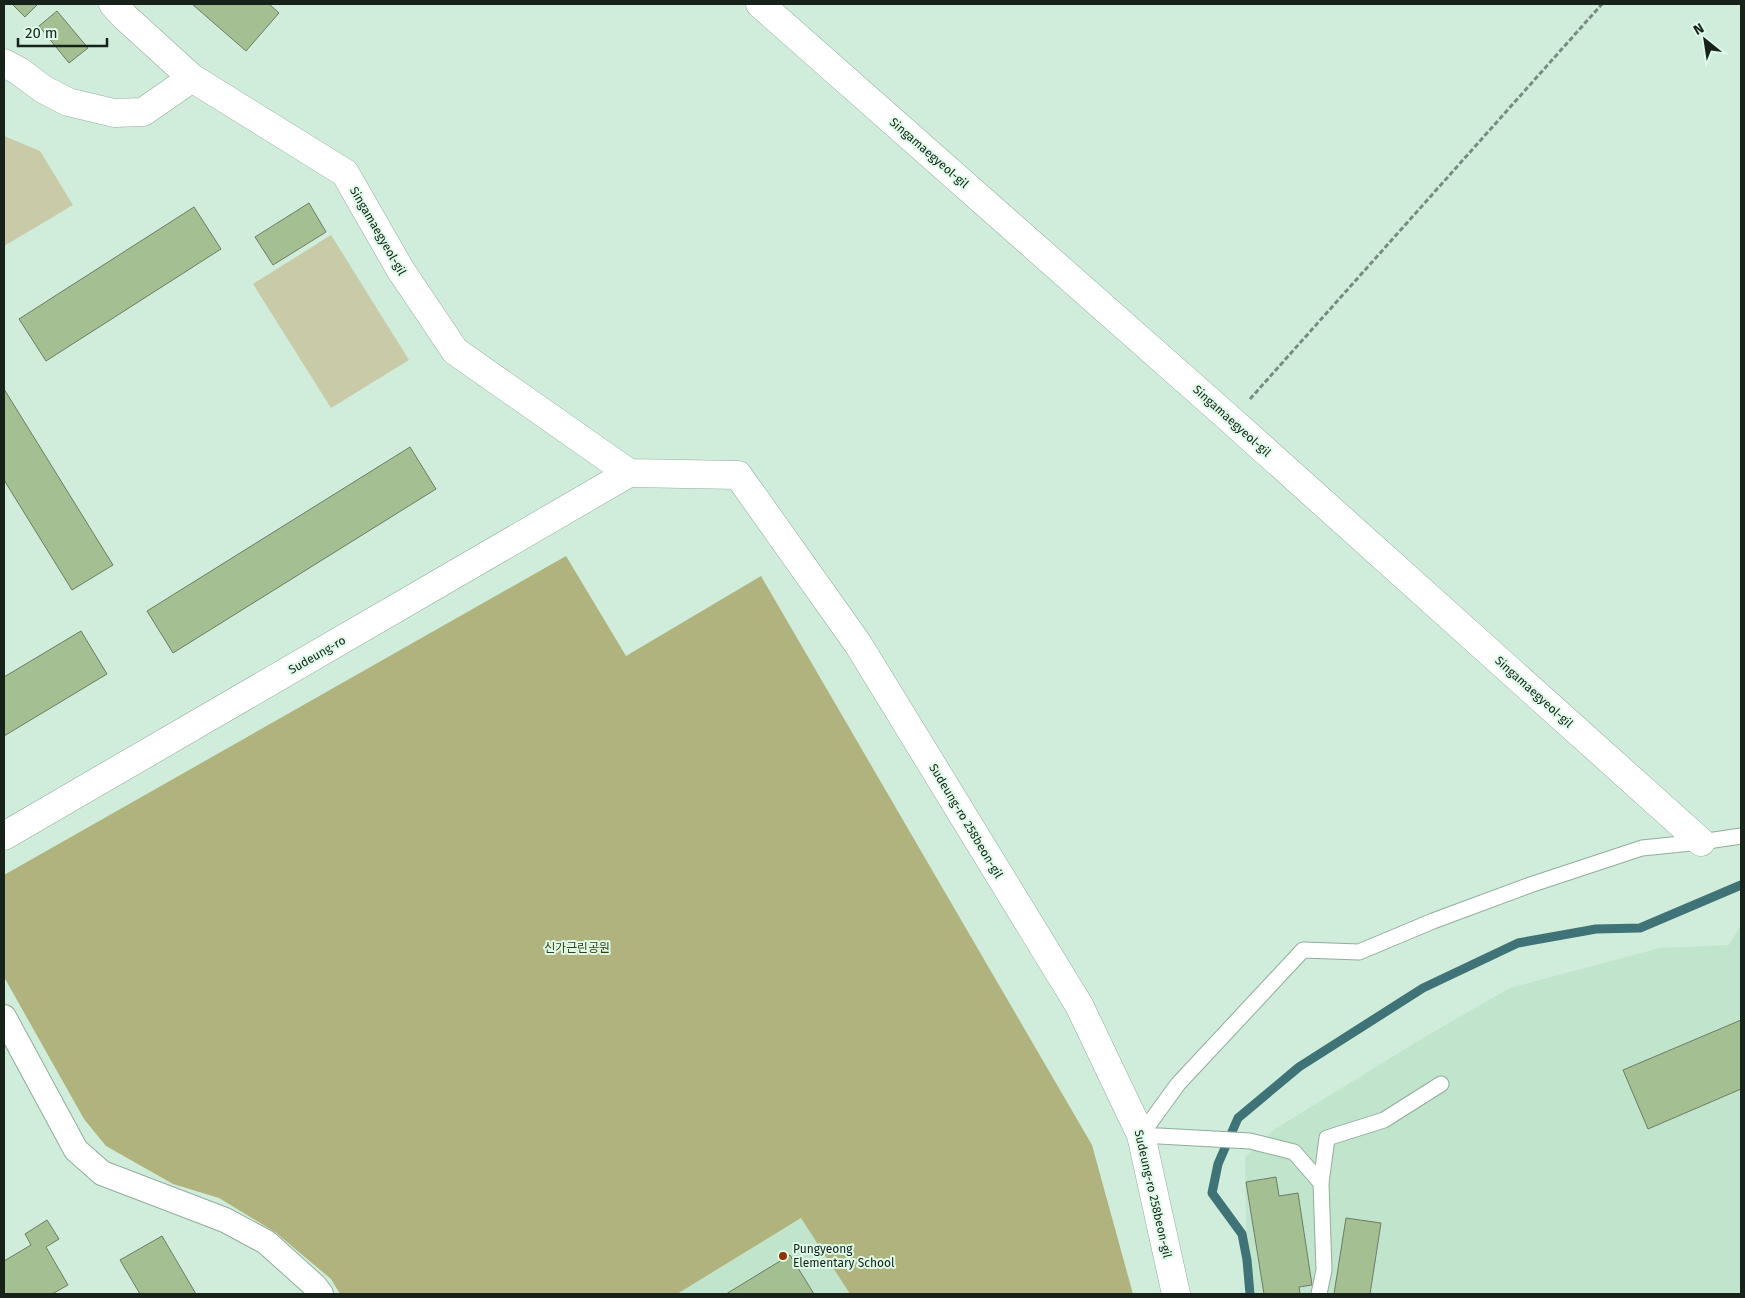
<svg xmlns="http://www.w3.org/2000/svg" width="1745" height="1298" viewBox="0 0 1745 1298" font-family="'Fira Sans','Noto Sans KR',sans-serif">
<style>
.built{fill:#c0e4cc}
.green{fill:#c9caa8}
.forest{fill:#b1b37e}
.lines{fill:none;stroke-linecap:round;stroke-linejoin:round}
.stream{stroke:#3f7377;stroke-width:9}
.building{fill:#a4c092;stroke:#6d7c63}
.service-casing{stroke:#91ad9b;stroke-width:17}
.pedestrian-casing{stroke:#91ad9b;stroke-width:26}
.minor-casing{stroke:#91ad9b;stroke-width:29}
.tertiary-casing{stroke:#91ad9b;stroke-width:29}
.path{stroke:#778c7e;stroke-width:3;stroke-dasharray:5 2.5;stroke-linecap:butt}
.service{stroke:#fff;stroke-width:15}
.pedestrian{stroke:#fff;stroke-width:24}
.minor{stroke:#fff;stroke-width:28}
.tertiary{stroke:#fff;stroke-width:28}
.poi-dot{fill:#952f08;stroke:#ddfbe7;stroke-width:2}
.labels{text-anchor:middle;stroke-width:4;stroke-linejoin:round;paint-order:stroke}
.street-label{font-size:12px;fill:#17221b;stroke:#ddfbe7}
.park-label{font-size:12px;fill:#3c3c12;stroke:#ddfbe7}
.poi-label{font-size:12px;fill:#17221b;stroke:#ddfbe7;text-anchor:start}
</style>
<rect width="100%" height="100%" fill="#cfedda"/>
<g class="built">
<polygon points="1741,925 1741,1294 1254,1294 1246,1232 1245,1157 1275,1129 1423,1038 1510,988 1660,948 1729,945"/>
<polygon points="802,1218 850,1294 677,1294"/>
</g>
<g class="green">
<polygon points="4,136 40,151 73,205 4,246"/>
<polygon points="331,235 409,360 331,408 253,284"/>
</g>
<polygon class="forest" points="566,556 626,656 761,576 1092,1145 1133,1294 850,1294 801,1218 677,1294 340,1294 331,1279 275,1232 219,1198 173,1184 106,1146 84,1119 4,977 4,875"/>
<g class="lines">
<polyline class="stream" points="1250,1294 1247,1260 1242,1234 1212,1193 1218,1164 1238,1118 1299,1067 1423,988 1518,943 1596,929 1640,928 1741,885"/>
</g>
<g class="building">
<polygon points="12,4 38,4 25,17"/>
<polygon points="192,4 269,4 279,13 246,51"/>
<polygon points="57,11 88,48 69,63 39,26"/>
<polygon points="309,203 326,232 273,265 255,237"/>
<polygon points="194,207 221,249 46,361 19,319"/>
<polygon points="4,389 113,565 72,590 4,480"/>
<polygon points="410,447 436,489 173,653 147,611"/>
<polygon points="81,631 107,674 4,736 4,677"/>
<polygon points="1741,1020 1741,1089 1648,1129 1623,1070"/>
<polygon points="1276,1177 1279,1196 1298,1193 1312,1285 1299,1287 1300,1294 1264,1294 1246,1182"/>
<polygon points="1346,1218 1381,1223 1370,1294 1334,1294"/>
<polygon points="47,1220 59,1239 46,1247 68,1285 52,1294 4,1294 4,1261 31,1245 25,1234"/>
<polygon points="162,1236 196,1294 140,1294 120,1260"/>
<polygon points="790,1255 814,1294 726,1294"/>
</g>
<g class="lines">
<g class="service-casing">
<g id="service">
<polyline points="1321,1183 1327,1138 1384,1120 1441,1084"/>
<polyline points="1319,1294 1324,1270 1321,1183 1294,1152 1250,1141 1141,1135 1178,1084 1303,950 1359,952 1433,921 1530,885 1642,848 1701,842 1741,836"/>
</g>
</g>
<g class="pedestrian-casing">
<polyline id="pedestrian" points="4,1017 76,1150 102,1173 225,1220 266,1242 315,1286 321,1294"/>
</g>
<g class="minor-casing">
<g id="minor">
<polyline points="113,4 125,17 192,78 345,173 400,269 455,351 629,473 738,475 858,644 1079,1005 1141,1135 1176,1294"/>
<polyline points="760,4 1231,420 1701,842"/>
<polyline points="4,63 19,71 43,89 68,102 114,113 143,112 192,78"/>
</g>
</g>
<g class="tertiary-casing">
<polyline id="tertiary" points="4,836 629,473"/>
</g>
<polyline class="path" points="1250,399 1602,4"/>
<use href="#service" class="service"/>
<use href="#pedestrian" class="pedestrian"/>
<use href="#minor" class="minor"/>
<use href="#tertiary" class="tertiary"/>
</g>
<circle class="poi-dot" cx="783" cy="1256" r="5"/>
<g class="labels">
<g class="street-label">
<text transform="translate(929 153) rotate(41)" y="4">Singamaegyeol-gil</text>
<text transform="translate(378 231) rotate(60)" y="4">Singamaegyeol-gil</text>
<text transform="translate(1232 421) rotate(42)" y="4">Singamaegyeol-gil</text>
<text transform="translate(317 655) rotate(-30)" y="4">Sudeung-ro</text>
<text transform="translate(1534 692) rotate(42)" y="4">Singamaegyeol-gil</text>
<text transform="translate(966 821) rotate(59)" y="4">Sudeung-ro 258beon-gil</text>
<text transform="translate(1153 1194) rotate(77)" y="4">Sudeung-ro 258beon-gil</text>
</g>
<g class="park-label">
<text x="577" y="952">신가근린공원</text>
</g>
<g class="poi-label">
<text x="793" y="1253">Pungyeong<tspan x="793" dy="14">Elementary School</tspan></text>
</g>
</g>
<rect width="1745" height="1298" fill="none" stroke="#17221b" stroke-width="10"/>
<g transform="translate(1705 40) rotate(330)" stroke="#ddfbe7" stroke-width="4" paint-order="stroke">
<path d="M0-4L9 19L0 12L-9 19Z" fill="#17221b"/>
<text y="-8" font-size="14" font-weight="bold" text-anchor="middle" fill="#17221b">N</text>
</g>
<path d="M18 38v8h89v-8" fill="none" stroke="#17221b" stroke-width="2.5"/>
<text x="25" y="38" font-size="15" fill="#17221b" stroke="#ddfbe7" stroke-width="4" paint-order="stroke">20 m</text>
</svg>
